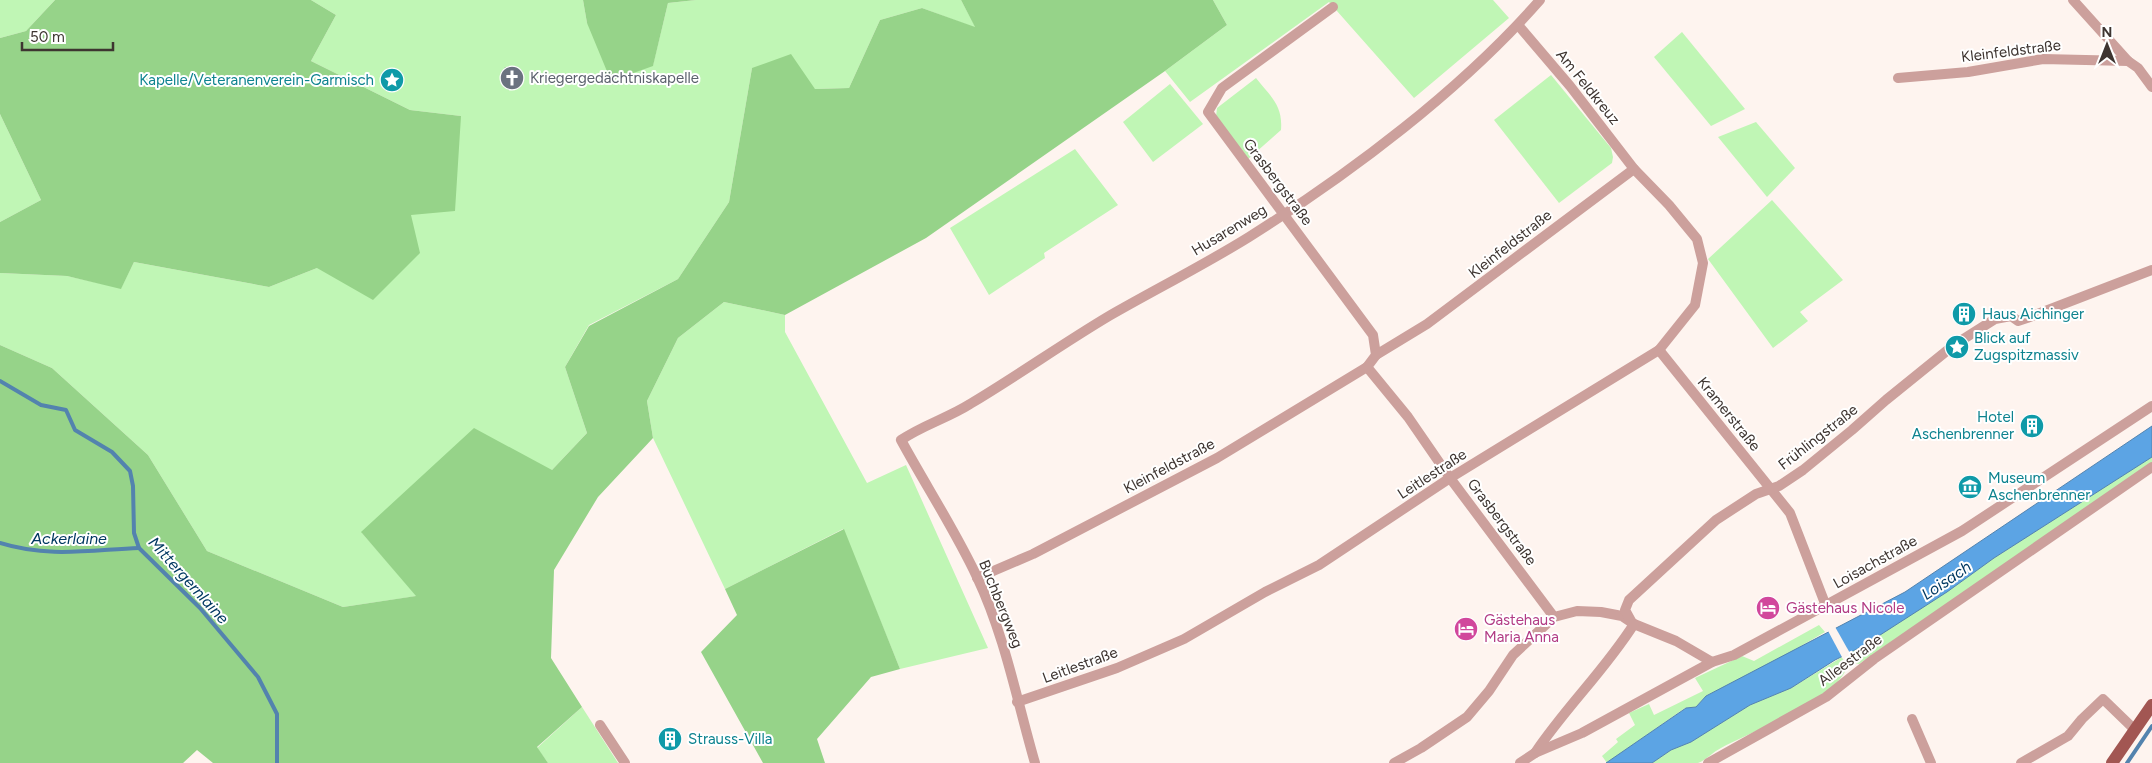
<svg xmlns="http://www.w3.org/2000/svg" width="2152" height="763" viewBox="0 0 2152 763" font-family="Figtree,sans-serif">
<style>
.green{fill:#c0f6b5}
.forest{fill:#96d389}
.water{fill:#5ca4e4;stroke:#5383ae}
.pier{fill:#fef4ef}
.lines{fill:none;stroke-linecap:round;stroke-linejoin:round}
.stream{stroke:#5383ae;stroke-width:4}
.street{stroke:#cca09c;stroke-width:10}
.primary{stroke:#a25652;stroke-width:12}
.labels{text-anchor:middle;stroke-width:4;stroke-linejoin:round;paint-order:stroke}
.street-label{font-size:15px;fill:#3e3531;stroke:#fff}
.worship-label{font-size:15px;fill:#5b616d;stroke:#fff;text-anchor:start}
.culture-label{font-size:15px;fill:#0d838f;stroke:#fff;text-anchor:start}
.hotel-label{font-size:15px;fill:#b23c85;stroke:#fff;text-anchor:start}
.water-label{font-size:16px;font-style:italic;fill:#003861;stroke:#fff}
</style>
<rect width="100%" height="100%" fill="#fef4ef"/>
<g class="green">
<polygon points="0,0 55,0 26,31 0,38"/>
<polygon points="311,0 583,0 587,23 653,65 668,3 696,0 961,0 976,28 922,8 880,20 849,88 815,89 752,68 729,202 678,279 589,325 565,367 587,433 552,470 362,533 417,596 343,607 207,551 148,455 52,368 0,345 0,273 67,276 121,288 134,262 269,287 317,268 410,215 461,116 410,110 311,61 336,15"/>
<polygon points="1213,0 1493,0 1509,18 1414,98 1329,2 1190,102 1165,71 1227,25"/>
<polygon points="1682,32 1745,109 1711,126 1654,57"/>
<polygon points="1551,75 1611,148 1613,157 1612,163 1559,203 1494,120"/>
<path d="M1256,78C1271,97 1283,105 1281,130L1247,160L1216,117L1217,108Z"/>
<polygon points="1170,84 1203,124 1153,162 1123,122"/>
<polygon points="0,114 41,200 0,222"/>
<polygon points="1756,122 1795,168 1767,197 1718,137"/>
<polygon points="1075,149 1118,205 1044,253 1045,258 989,295 950,228"/>
<polygon points="1772,200 1843,280 1800,312 1808,321 1773,348 1708,259"/>
<polygon points="724,302 785,315 785,332 867,483 906,465 988,648 900,669 843,529 725,589 653,438 647,401 678,338"/>
<polygon points="2152,457 2152,464 1859,664 1855,663 1849,653 1947,592 1994,558"/>
<polygon points="1819,625 1825,632 1762,669 1706,696 1696,707 1685,708 1607,763 1602,756 1618,742 1616,739 1635,725 1629,713 1649,704 1654,715 1703,691 1695,678 1742,656 1754,661"/>
<path d="M1842,657L1847,667C1835,702 1753,730 1721,748C1713,752 1706,760 1698,763C1688,763 1664,763 1652,763L1671,750L1691,742L1750,705L1791,688Z"/>
<polygon points="582,707 618,763 548,763 537,748"/>
</g>
<g class="forest">
<polygon points="55,0 311,0 336,15 311,61 410,110 461,116 455,211 411,215 420,253 373,300 317,268 269,287 134,262 121,289 67,276 0,273 0,222 41,200 0,114 0,38 26,31"/>
<polygon points="583,0 696,0 668,3 653,66 611,81 587,23"/>
<polygon points="961,0 1213,0 1227,25 1165,71 926,238 785,315 724,302 678,338 647,401 653,438 598,497 554,570 551,658 582,707 537,747 548,763 213,763 197,750 183,763 0,763 0,345 52,368 148,455 207,551 343,607 416,596 361,532 474,428 552,470 587,433 565,367 589,326 678,279 729,202 752,68 791,54 815,89 849,88 880,20 922,8 975,27"/>
<polygon points="844,529 900,669 871,677 817,739 825,763 763,763 701,652 737,615 725,589"/>
</g>
<polygon class="water" points="2152,426 2152,457 1994,558 1947,592 1863,646 1835,660 1791,688 1750,705 1691,742 1671,750 1652,763 1606,763 1686,708 1696,707 1706,696 1905,592"/>
<polygon class="pier" points="1834,625 1851,655 1843,659 1827,629"/>
<g class="lines">
<g class="stream">
<polyline points="0,381 41,405 66,410 75,430 112,452 130,471 133,486 134,533 139,548 200,608 258,677 277,714 277,763"/>
<path d="M0,543C48,558 90,550 139,548"/>
<polyline points="2127,763 2152,726"/>
</g>
<g class="street">
<polyline points="2073,0 2128,61 2138,68 2152,87"/>
<polyline points="1333,7 1222,88 1208,112 1373,335 1376,355 1367,367 1408,417 1450,478 1554,617 1577,611 1601,612 1622,616 1634,624 1676,641 1712,662"/>
<polyline points="1898,78 1968,72 2043,59 2128,61"/>
<polyline points="1659,350 1790,513 1826,606"/>
<polyline points="1376,355 1427,324 1634,169"/>
<polyline points="977,578 1033,554 1217,458 1367,367"/>
<polyline points="1631,621 1625,610 1629,600 1716,520 1756,494 1779,486 1803,470 1852,430 1886,400 1954,345 1995,319 2011,316 2018,321 2027,318 2152,270"/>
<polyline points="1017,702 1117,668 1184,639 1265,592 1319,565 1450,478 1659,350 1695,305 1703,263 1697,239 1669,205 1634,169 1570,86 1518,25"/>
<polyline points="1912,719 1931,763"/>
<polyline points="600,725 625,763"/>
<path d="M1535,753C1565,708 1605,670 1634,624"/>
<path d="M1035,763C1017,701 1005,636 977,577C955,530 926,486 901,440C923,425 948,418 970,404C1017,376 1062,344 1109,316C1156,289 1204,265 1249,237C1351,173 1461,90 1540,0"/>
<polyline points="1394,763 1421,748 1467,717 1489,691 1513,655 1554,617"/>
<polyline points="1520,763 1535,753 1582,733 1712,662 1734,655 1962,531 2152,406"/>
<polyline points="1708,763 1826,697 1874,659 2152,467"/>
<polyline points="2021,763 2068,736 2082,719 2103,699 2134,729"/>
</g>
<polyline class="primary" points="2112,763 2152,705"/>
</g>
<defs>
<g id="church-disc" transform="scale(1.25)"><circle r="9.5" fill="#6b7280" stroke="#fff"/><path d="M-1.2-6h2.4v3.5h3.3v2.4h-3.3V6h-2.4V-.1h-3.3v-2.4h3.3Z" fill="#fff"/></g>
<g id="sight-disc" transform="scale(1.25)"><circle r="9.5" fill="#0f9aa8" stroke="#fff"/><path d="M0-6L1.8-2.2L6-1.7L2.9 1.2L3.7 5.4L0 3.3L-3.7 5.4L-2.9 1.2L-6-1.7L-1.8-2.2Z" fill="#fff"/></g>
<g id="building-disc" transform="scale(1.25)"><circle r="9.5" fill="#0f9aa8" stroke="#fff"/><path d="M-4-6H4V6H1V3H-1V6H-4ZM-2.5-4.3h1.7v1.8h-1.7ZM.8-4.3h1.7v1.8H.8ZM-2.5-1h1.7V.8h-1.7ZM.8-1h1.7V.8H.8Z" fill="#fff"/></g>
<g id="museum-disc" transform="scale(1.25)"><circle r="9.5" fill="#0f9aa8" stroke="#fff"/><path d="M0-6L6-3V-2H-6V-3ZM-5-1h2V3h-2ZM-1-1h2V3h-2ZM3-1h2V3H3ZM-6 4H6V6H-6Z" fill="#fff"/></g>
<g id="hotel-disc" transform="scale(1.25)"><circle r="9.5" fill="#d1479c" stroke="#fff"/><path d="M-6-4.5h1.5V1H6V5H4.5V3h-9V5H-6ZM-4 0a1.8 1.8 0 1 1 3.6 0ZM.5 0V-2.5h3Q6-2.5 6 0Z" fill="#fff"/></g>
</defs>
<g fill-rule="evenodd">
<use href="#church-disc" x="512" y="78"/>
<use href="#sight-disc" x="392" y="80"/>
<use href="#building-disc" x="1964" y="314"/>
<use href="#sight-disc" x="1957" y="347"/>
<use href="#building-disc" x="2032" y="426"/>
<use href="#museum-disc" x="1970" y="487"/>
<use href="#hotel-disc" x="1768" y="608"/>
<use href="#hotel-disc" x="1466" y="629"/>
<use href="#building-disc" x="670" y="739"/>
</g>
<g class="labels">
<g class="street-label">
<text transform="translate(2011 51) rotate(-7)" y="5">Kleinfeldstraße</text>
<text transform="translate(1588 87) rotate(51)" y="5">Am Feldkreuz</text>
<text transform="translate(1278 182) rotate(53)" y="5">Grasbergstraße</text>
<text transform="translate(1229 230) rotate(-31)" y="5">Husarenweg</text>
<text transform="translate(1510 244) rotate(-38)" y="5">Kleinfeldstraße</text>
<text transform="translate(1729 414) rotate(51)" y="5">Kramerstraße</text>
<text transform="translate(1818 437) rotate(-38)" y="5">Frühlingstraße</text>
<text transform="translate(1169 466) rotate(-28)" y="5">Kleinfeldstraße</text>
<text transform="translate(1432 474) rotate(-33)" y="5">Leitlestraße</text>
<text transform="translate(1502 522) rotate(53)" y="5">Grasbergstraße</text>
<text transform="translate(1875 562) rotate(-29)" y="5">Loisachstraße</text>
<text transform="translate(1001 604) rotate(68)" y="5">Buchbergweg</text>
<text transform="translate(1850 660) rotate(-37)" y="5">Alleestraße</text>
<text transform="translate(1080 665) rotate(-20)" y="5">Leitlestraße</text>
</g>
<g class="worship-label">
<text x="530" y="83">Kriegergedächtniskapelle</text>
</g>
<g class="culture-label">
<text x="374" y="85" text-anchor="end">Kapelle/Veteranenverein-Garmisch</text>
<text x="1982" y="319">Haus Aichinger</text>
<text x="1974" y="343">Blick auf<tspan x="1974" dy="17">Zugspitzmassiv</tspan></text>
<text x="2014" y="422" text-anchor="end">Hotel<tspan x="2014" dy="17">Aschenbrenner</tspan></text>
<text x="1988" y="483">Museum<tspan x="1988" dy="17">Aschenbrenner</tspan></text>
<text x="688" y="744">Strauss-Villa</text>
</g>
<g class="hotel-label">
<text x="1786" y="613">Gästehaus Nicole</text>
<text x="1484" y="625">Gästehaus<tspan x="1484" dy="17">Maria Anna</tspan></text>
</g>
<g class="water-label">
<text x="69" y="544">Ackerlaine</text>
<text transform="translate(189 580) rotate(48)" y="6">Mittergernlaine</text>
<text transform="translate(1946 580) rotate(-34)" y="6">Loisach</text>
</g>
</g>
<g transform="translate(2107 45)" stroke="#ffffff" stroke-width="4" paint-order="stroke">
<path d="M0-4L9 19L0 12L-9 19Z" fill="#3e3531"/>
<text y="-8" font-size="14" font-weight="bold" text-anchor="middle" fill="#3e3531">N</text>
</g>
<path d="M22 42v8h91v-8" fill="none" stroke="#3e3531" stroke-width="2.5"/>
<text x="30" y="42" font-size="15" fill="#3e3531" stroke="#ffffff" stroke-width="4" paint-order="stroke">50 m</text>
</svg>
